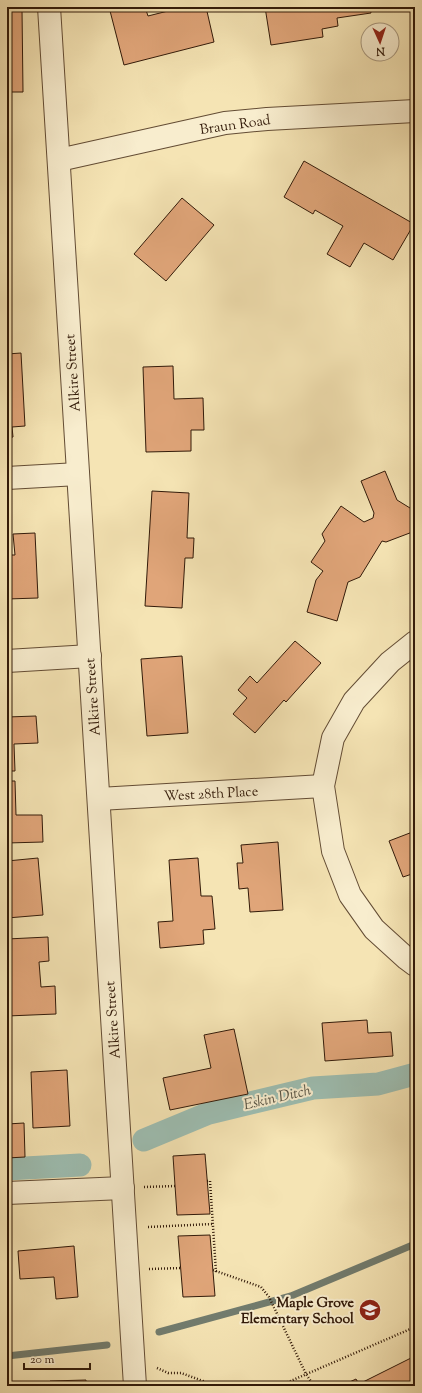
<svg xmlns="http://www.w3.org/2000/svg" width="422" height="1393" viewBox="0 0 422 1393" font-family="'Sorts Mill Goudy',serif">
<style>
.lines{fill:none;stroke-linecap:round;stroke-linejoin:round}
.stream{stroke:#727c6e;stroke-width:7}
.canal{stroke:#9dbeb2;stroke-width:23}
.building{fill:#e0a579;stroke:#321a09}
.minor-casing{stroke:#634c34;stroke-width:24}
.tertiary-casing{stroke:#634c34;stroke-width:24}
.path{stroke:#321a09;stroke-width:2.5;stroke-dasharray:1 2;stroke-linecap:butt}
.minor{stroke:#f8edce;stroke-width:22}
.tertiary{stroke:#f8edce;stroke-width:22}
.labels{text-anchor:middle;stroke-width:4;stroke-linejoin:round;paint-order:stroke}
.street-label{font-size:14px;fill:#321a09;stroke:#f8edce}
.poi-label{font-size:14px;font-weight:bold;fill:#321a09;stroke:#f8edce;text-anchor:end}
.water-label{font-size:15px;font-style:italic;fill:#575344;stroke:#f8edce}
</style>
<rect width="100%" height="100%" fill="#f5e4b4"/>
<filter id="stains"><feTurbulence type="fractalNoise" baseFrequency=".005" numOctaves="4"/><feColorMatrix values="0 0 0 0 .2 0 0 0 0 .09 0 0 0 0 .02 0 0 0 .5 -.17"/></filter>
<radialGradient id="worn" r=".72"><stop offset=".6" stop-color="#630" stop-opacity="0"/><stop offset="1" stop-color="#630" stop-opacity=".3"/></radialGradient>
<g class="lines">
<g class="stream">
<polyline points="159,1332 291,1296 415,1244"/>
<polyline points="7,1356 107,1345"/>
</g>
<g class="canal">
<polyline points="144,1140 209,1113 313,1088 378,1084 415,1074"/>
<polyline points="7,1169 80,1165"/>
</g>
</g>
<g class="building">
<polygon points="109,7 145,7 148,16 184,7 206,7 214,42 124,65"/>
<polygon points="265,7 370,7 371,13 337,18 338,26 322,29 323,37 271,45"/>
<polygon points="7,10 22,10 23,92 7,92"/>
<polygon points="304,161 414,224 393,260 364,243 350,267 327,254 343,226 315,210 313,214 284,197"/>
<polygon points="182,198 214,225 166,281 134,254"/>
<polygon points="21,353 25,426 12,427 13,437 7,438 7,354"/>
<polygon points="173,366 174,399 203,398 204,430 191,430 191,451 146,452 143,367"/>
<polygon points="385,471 397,500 410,508 415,506 415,531 386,542 382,541 360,577 348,582 337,621 307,612 316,580 323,571 311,562 325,541 322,534 341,506 364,522 373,518 374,513 361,481"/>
<polygon points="152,491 189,493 187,538 194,538 193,558 185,558 182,608 145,606"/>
<polygon points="35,533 38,598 7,599 7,555 15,555 13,534"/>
<polygon points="295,641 321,663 286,702 284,700 255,733 233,714 247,698 238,690 250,676 257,683"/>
<polygon points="182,656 188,733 147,736 141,659"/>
<polygon points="36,716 38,743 14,744 15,771 7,771 7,717"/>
<polygon points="7,781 15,781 16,815 42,815 43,842 7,843"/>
<polygon points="415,831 415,873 403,877 389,841"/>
<polygon points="278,842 283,910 250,912 248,888 239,889 237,863 243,863 241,845"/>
<polygon points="38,858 43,915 7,918 7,861"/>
<polygon points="198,858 201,896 212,896 215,929 203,930 204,944 160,948 158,922 173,921 169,860"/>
<polygon points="48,937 49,961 39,962 41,987 55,986 56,1014 7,1016 7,939"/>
<polygon points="367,1020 368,1033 391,1032 393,1056 325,1061 322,1023"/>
<polygon points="234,1029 248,1094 170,1110 163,1078 211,1068 204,1035"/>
<polygon points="67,1070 70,1126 33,1128 31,1072"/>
<polygon points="24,1123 25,1157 7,1158 7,1124"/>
<polygon points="205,1154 210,1214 177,1215 173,1156"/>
<polygon points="210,1235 215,1296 183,1297 178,1236"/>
<polygon points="74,1246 78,1297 56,1299 54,1277 20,1279 18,1251"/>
<polygon points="415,1356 415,1386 341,1386 356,1379 359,1384"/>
<polygon points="86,1380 86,1386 51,1386 50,1381"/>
</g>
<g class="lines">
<g class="minor-casing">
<g id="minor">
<polyline points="59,160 225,123 267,119 415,111"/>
<polyline points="7,478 78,474"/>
<polyline points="415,642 390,662 354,701 333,738 323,786 333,851 350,895 374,929 407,959 415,965"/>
<polyline points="7,661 90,656"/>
<polyline points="99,799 323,786"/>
<polyline points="7,1193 123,1188"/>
</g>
</g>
<g class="tertiary-casing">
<polyline id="tertiary" points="49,7 135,1386"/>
</g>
<g class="path">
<polyline points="207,1181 210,1181 216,1272"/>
<polyline points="144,1187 175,1186"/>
<polyline points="148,1227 212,1224"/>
<polyline points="149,1269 181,1268"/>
<polyline points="213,1270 261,1287 269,1297 306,1374 314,1386"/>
<polyline points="157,1368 168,1373 181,1373 203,1381 210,1386"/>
<polyline points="279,1386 415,1327"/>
</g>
<use href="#minor" class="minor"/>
<use href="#tertiary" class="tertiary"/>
</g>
<defs>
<g id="school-disc" transform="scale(1.15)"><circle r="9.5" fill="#8f2418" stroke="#f8edce"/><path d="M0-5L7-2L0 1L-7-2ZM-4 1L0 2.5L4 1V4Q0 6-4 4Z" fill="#fff"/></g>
</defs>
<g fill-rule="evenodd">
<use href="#school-disc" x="370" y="1310"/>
</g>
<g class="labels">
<g class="street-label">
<text transform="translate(235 124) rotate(-8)" y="5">Braun Road</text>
<text transform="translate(72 373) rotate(-94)" y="5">Alkire Street</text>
<text transform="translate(92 697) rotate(-94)" y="5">Alkire Street</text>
<text transform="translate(211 793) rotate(-3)" y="5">West 28th Place</text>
<text transform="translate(112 1020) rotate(-94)" y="5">Alkire Street</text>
</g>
<g class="poi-label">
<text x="354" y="1307">Maple Grove<tspan x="354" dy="16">Elementary School</tspan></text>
</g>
<g class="water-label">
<text transform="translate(277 1097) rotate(-13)" y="5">Eskin Ditch</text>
</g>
</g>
<rect width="422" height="1393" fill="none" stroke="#f5e4b4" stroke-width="24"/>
<rect x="8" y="8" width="406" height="1377" fill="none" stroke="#321a09" stroke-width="2"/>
<rect x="12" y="12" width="398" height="1369" fill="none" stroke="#321a09"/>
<g transform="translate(380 42) rotate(177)"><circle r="19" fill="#f8edce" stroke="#a9997f"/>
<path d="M0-3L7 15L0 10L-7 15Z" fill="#8f2418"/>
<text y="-6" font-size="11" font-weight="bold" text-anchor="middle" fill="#321a09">N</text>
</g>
<path d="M24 1363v6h66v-6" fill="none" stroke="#321a09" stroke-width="2"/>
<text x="30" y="1363" font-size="12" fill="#321a09" stroke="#f8edce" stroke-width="3" paint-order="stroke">20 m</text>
<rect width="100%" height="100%" filter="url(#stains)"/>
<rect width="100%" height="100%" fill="url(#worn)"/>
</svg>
